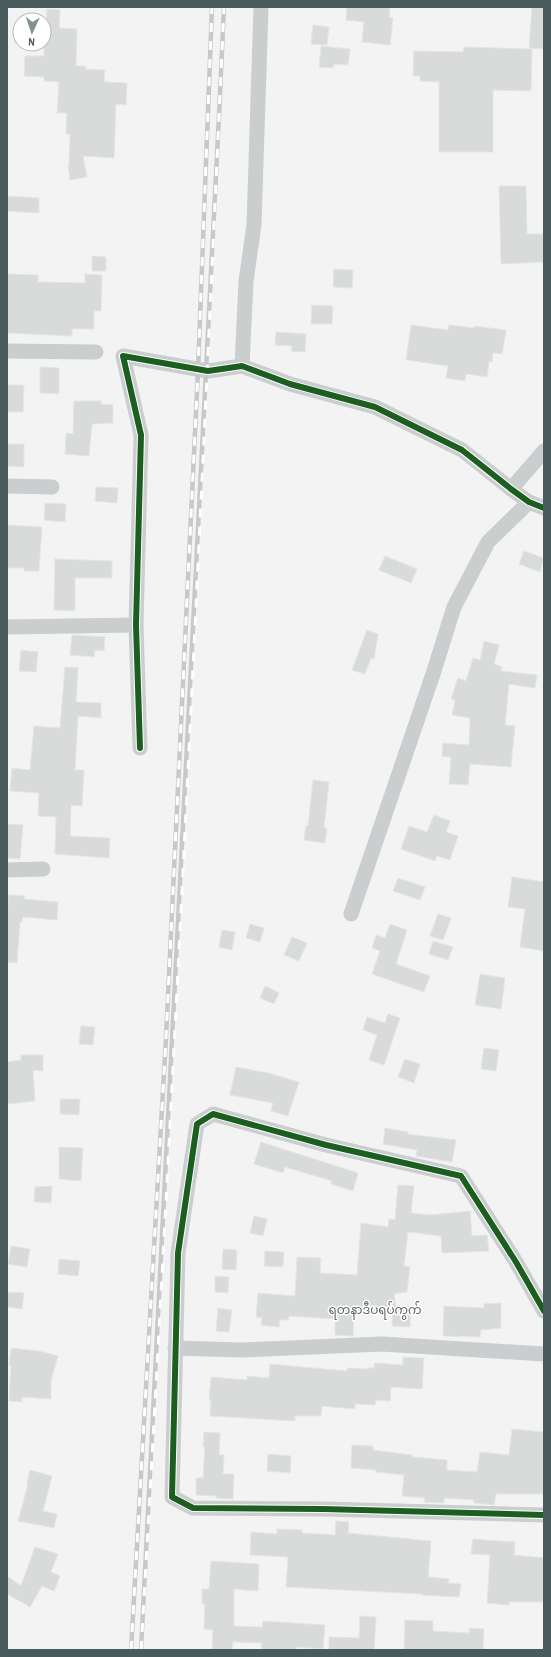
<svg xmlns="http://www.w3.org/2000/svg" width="551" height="1657" viewBox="0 0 551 1657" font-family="'Archivo Narrow','Noto Sans Myanmar',sans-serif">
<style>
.building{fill:#d9dbdb;stroke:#e4e5e5}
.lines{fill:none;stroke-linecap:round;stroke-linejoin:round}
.street{stroke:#cacece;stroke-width:15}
.rail-casing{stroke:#c6c8c9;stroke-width:4.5}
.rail{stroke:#fff;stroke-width:3;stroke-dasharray:9;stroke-linecap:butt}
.cycleway-casing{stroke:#fff;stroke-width:8}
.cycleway{stroke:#1b5e20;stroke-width:6}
.labels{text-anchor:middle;stroke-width:3;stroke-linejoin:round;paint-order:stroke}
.quarter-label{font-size:12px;fill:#5e6466;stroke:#fff}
</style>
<rect width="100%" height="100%" fill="#f3f3f3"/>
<g class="building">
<polygon points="347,7 390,7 389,17 393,18 390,45 362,42 364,22 346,20"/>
<polygon points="532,7 544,7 544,49 529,48"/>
<polygon points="47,9 60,10 59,28 77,29 76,66 86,66 85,69 105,70 104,82 127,83 126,105 116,104 114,158 83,156 87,177 70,180 68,166 69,165 70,134 66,134 67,113 57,113 59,82 44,81 44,77 24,76 25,56 44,56 44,27 46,27"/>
<polygon points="313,25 329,27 327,45 311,44"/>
<polygon points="321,46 350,49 348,65 334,64 333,68 319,67"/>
<polygon points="464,47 532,49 531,91 493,90 493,152 439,152 439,82 420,81 420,76 413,76 414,51 463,52"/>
<polygon points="499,186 526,186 527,234 544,234 544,262 501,264"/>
<polygon points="7,196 39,198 39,213 7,211"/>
<polygon points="92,256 106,257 106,271 92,271"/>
<polygon points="334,269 353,270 352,288 333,287"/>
<polygon points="7,274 38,275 38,282 85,283 85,274 102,275 101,311 94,311 94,329 72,329 72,336 7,333"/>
<polygon points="312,305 333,306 332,324 311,324"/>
<polygon points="411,325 448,330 449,325 474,328 474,326 506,330 502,354 493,353 492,362 489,362 487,377 466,374 465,381 446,378 448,366 406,360"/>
<polygon points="276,332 306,334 305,352 291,351 292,346 275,345"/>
<polygon points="40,367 59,368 59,394 40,393"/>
<polygon points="7,385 24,385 23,412 7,412"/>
<polygon points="74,401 101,401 101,404 113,405 113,423 92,424 89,456 65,454 66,433 73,434"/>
<polygon points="7,444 24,444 24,467 7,466"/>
<polygon points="96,487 118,488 117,503 95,501"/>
<polygon points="45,503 66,504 65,522 44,520"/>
<polygon points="7,525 42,527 39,571 24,571 24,568 7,568"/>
<polygon points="524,551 544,558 540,572 519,564"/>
<polygon points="385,556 417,569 411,583 379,570"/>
<polygon points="55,559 112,561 112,578 75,578 75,611 54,610"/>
<polygon points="367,630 378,634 374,659 371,658 365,674 352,670"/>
<polygon points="72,635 105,637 104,651 95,650 94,657 70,655"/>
<polygon points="484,641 499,645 494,664 502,667 501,671 537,675 535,688 509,684 505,725 515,726 511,767 470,764 468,785 449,784 451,757 442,756 443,743 469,745 470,718 452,715 455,700 451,699 458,678 466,681 473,658 480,660"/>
<polygon points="21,650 38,652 36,672 19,671"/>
<polygon points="65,667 78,668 76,702 101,703 101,718 78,716 75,770 84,770 82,806 71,805 70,836 110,838 109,858 55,854 56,817 38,816 39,793 10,791 12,768 30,770 34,726 60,728"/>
<polygon points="313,780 329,782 324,828 327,829 325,843 304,840 306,826 308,826"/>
<polygon points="434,815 450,821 446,832 458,836 450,860 437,856 435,861 401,849 409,826 427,832"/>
<polygon points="7,824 23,825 20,859 7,858"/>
<polygon points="512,877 544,882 544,951 520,947 525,909 508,907"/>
<polygon points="398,878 425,887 420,900 393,891"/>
<polygon points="8,895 25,896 24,899 58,902 57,920 23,917 22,922 20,922 17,963 7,962"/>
<polygon points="438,914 451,918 443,940 430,936"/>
<polygon points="250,924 264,928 260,942 246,938"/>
<polygon points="390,924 407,930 396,964 430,976 424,992 372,974 380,951 372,948 376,935 385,938"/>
<polygon points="222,930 235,932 232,950 219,947"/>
<polygon points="292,937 307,943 299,961 284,955"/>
<polygon points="433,941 453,947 448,960 429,954"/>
<polygon points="480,974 505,978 501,1009 475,1005"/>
<polygon points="265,986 279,993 274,1004 260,998"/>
<polygon points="388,1014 400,1018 384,1065 369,1060 377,1035 363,1030 367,1017 385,1023"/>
<polygon points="81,1026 95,1027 93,1045 79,1044"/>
<polygon points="484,1048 499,1050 496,1071 481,1069"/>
<polygon points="21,1055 43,1055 43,1071 33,1070 35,1101 7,1104 7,1062 21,1060"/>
<polygon points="405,1059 420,1064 414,1083 398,1077"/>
<polygon points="236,1067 268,1073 299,1082 288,1116 271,1111 273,1103 230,1095"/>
<polygon points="60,1099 80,1099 79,1115 60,1114"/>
<polygon points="385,1128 408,1132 408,1134 456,1140 452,1162 416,1156 417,1150 383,1144"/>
<polygon points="261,1142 358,1173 353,1191 331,1184 332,1181 285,1167 283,1173 254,1164"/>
<polygon points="59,1147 83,1148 81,1181 59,1179"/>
<polygon points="398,1185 414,1186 411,1213 430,1215 470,1211 472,1236 487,1235 489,1251 442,1253 441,1236 408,1232 404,1266 410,1267 407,1292 394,1294 396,1307 411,1306 410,1327 392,1326 393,1313 354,1312 353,1336 335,1335 335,1319 289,1316 288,1320 280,1320 279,1327 261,1325 262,1318 256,1317 258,1293 295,1296 297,1257 321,1258 320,1273 357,1275 361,1223 388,1227 389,1219 395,1220"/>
<polygon points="52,1186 51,1203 34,1202 35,1187"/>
<polygon points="254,1216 267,1219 263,1236 250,1233"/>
<polygon points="11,1246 30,1249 27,1267 8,1264"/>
<polygon points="223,1249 237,1250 236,1270 222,1269"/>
<polygon points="265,1251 284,1252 283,1267 264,1266"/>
<polygon points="59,1259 80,1261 78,1276 58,1274"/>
<polygon points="215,1276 229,1277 228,1293 215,1292"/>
<polygon points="7,1292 24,1293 22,1309 7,1307"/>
<polygon points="501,1303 501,1328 481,1330 480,1337 443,1336 444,1306 484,1308 484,1304"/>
<polygon points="218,1308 232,1310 229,1332 216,1331"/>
<polygon points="11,1348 39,1351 58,1356 51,1380 51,1399 22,1397 22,1402 9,1401 11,1365 9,1365"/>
<polygon points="403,1357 424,1358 422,1389 391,1387 390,1401 376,1400 375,1405 355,1404 355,1409 322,1406 321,1416 295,1416 295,1421 210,1416 211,1400 209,1400 211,1377 247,1380 247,1376 269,1378 270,1364 347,1371 347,1368 367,1369 367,1368 374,1368 375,1363 403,1365"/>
<polygon points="512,1429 544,1432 544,1494 496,1494 494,1505 474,1503 474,1500 444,1498 444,1503 424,1502 425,1498 402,1496 404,1475 376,1472 376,1470 351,1468 352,1445 373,1446 373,1450 412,1455 412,1457 447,1460 447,1470 477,1472 480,1452 509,1455"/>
<polygon points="204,1432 220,1433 219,1455 224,1455 223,1474 234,1474 233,1499 216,1498 216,1496 196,1495 196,1478 203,1478 205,1447 203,1447"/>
<polygon points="268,1454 291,1456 290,1473 267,1471"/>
<polygon points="30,1470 52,1476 43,1511 57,1514 54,1528 18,1521 28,1484 27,1483"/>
<polygon points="336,1521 349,1522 348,1533 431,1541 428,1577 449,1579 448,1583 461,1584 459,1597 422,1595 422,1594 286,1587 288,1557 250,1555 251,1532 277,1534 277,1529 302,1530 302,1533 335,1535"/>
<polygon points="473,1539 515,1542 514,1555 544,1558 544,1602 509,1602 509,1605 487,1603 490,1555 471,1554"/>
<polygon points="35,1547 58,1554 51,1572 60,1576 54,1591 42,1586 30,1607 7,1594 7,1576 21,1586"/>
<polygon points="211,1561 259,1564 258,1591 234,1589 234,1626 262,1627 263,1621 325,1625 323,1649 296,1647 296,1650 261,1650 262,1643 233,1642 232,1650 212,1650 213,1630 204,1629 205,1604 202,1604 202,1589 209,1589"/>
<polygon points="360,1616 376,1617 374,1650 329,1650 329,1637 359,1638"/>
<polygon points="405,1620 433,1621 433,1631 469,1633 470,1628 484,1629 483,1650 404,1650"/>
</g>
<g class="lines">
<g class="street">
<polyline points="7,351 96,352"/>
<polyline points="242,366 246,281 254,225 261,7"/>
<polyline points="7,486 52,487"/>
<polyline points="511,489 544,451"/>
<polyline points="7,627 136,625"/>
<polyline points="140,748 136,625 141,435 123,356 208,371 242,366 290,384 375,407 462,450 511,489 529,502 544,508"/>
<polyline points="7,870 43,869"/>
<polyline points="351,914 433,674 454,607 488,542 529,502"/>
<polyline points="544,1311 516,1262 461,1176 326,1145 213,1114 197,1124 178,1253 172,1497 193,1508 323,1509 544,1515"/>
<polyline points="175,1348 242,1350 382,1344 544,1354"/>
</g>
<g class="rail-casing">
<g id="rail">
<polyline points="131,1650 166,1038 198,370 212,7"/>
<path d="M141,1650C173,1103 199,555 224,7"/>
</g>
</g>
<use href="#rail" class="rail"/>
<g class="cycleway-casing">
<g id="cycleway">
<polyline points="140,748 136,625 141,435 123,356 208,371 242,366 290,384 375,407 462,450 511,489 529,502 544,508"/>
<polyline points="544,1311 516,1262 461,1176 326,1145 213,1114 197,1124 178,1253 172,1497 193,1508 323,1509 544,1515"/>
</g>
</g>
<use href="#cycleway" class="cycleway"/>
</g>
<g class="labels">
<g class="quarter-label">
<text x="375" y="1314">ရတနာဒီပရပ်ကွက်</text>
</g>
</g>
<rect width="551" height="1657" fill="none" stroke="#4a5b5e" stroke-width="16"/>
<g transform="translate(32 32) rotate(183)"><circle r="19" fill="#ffffff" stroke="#b7bdbf"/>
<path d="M0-3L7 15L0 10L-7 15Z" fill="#859092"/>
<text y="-6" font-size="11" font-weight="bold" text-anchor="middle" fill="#4a5b5e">N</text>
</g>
</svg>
